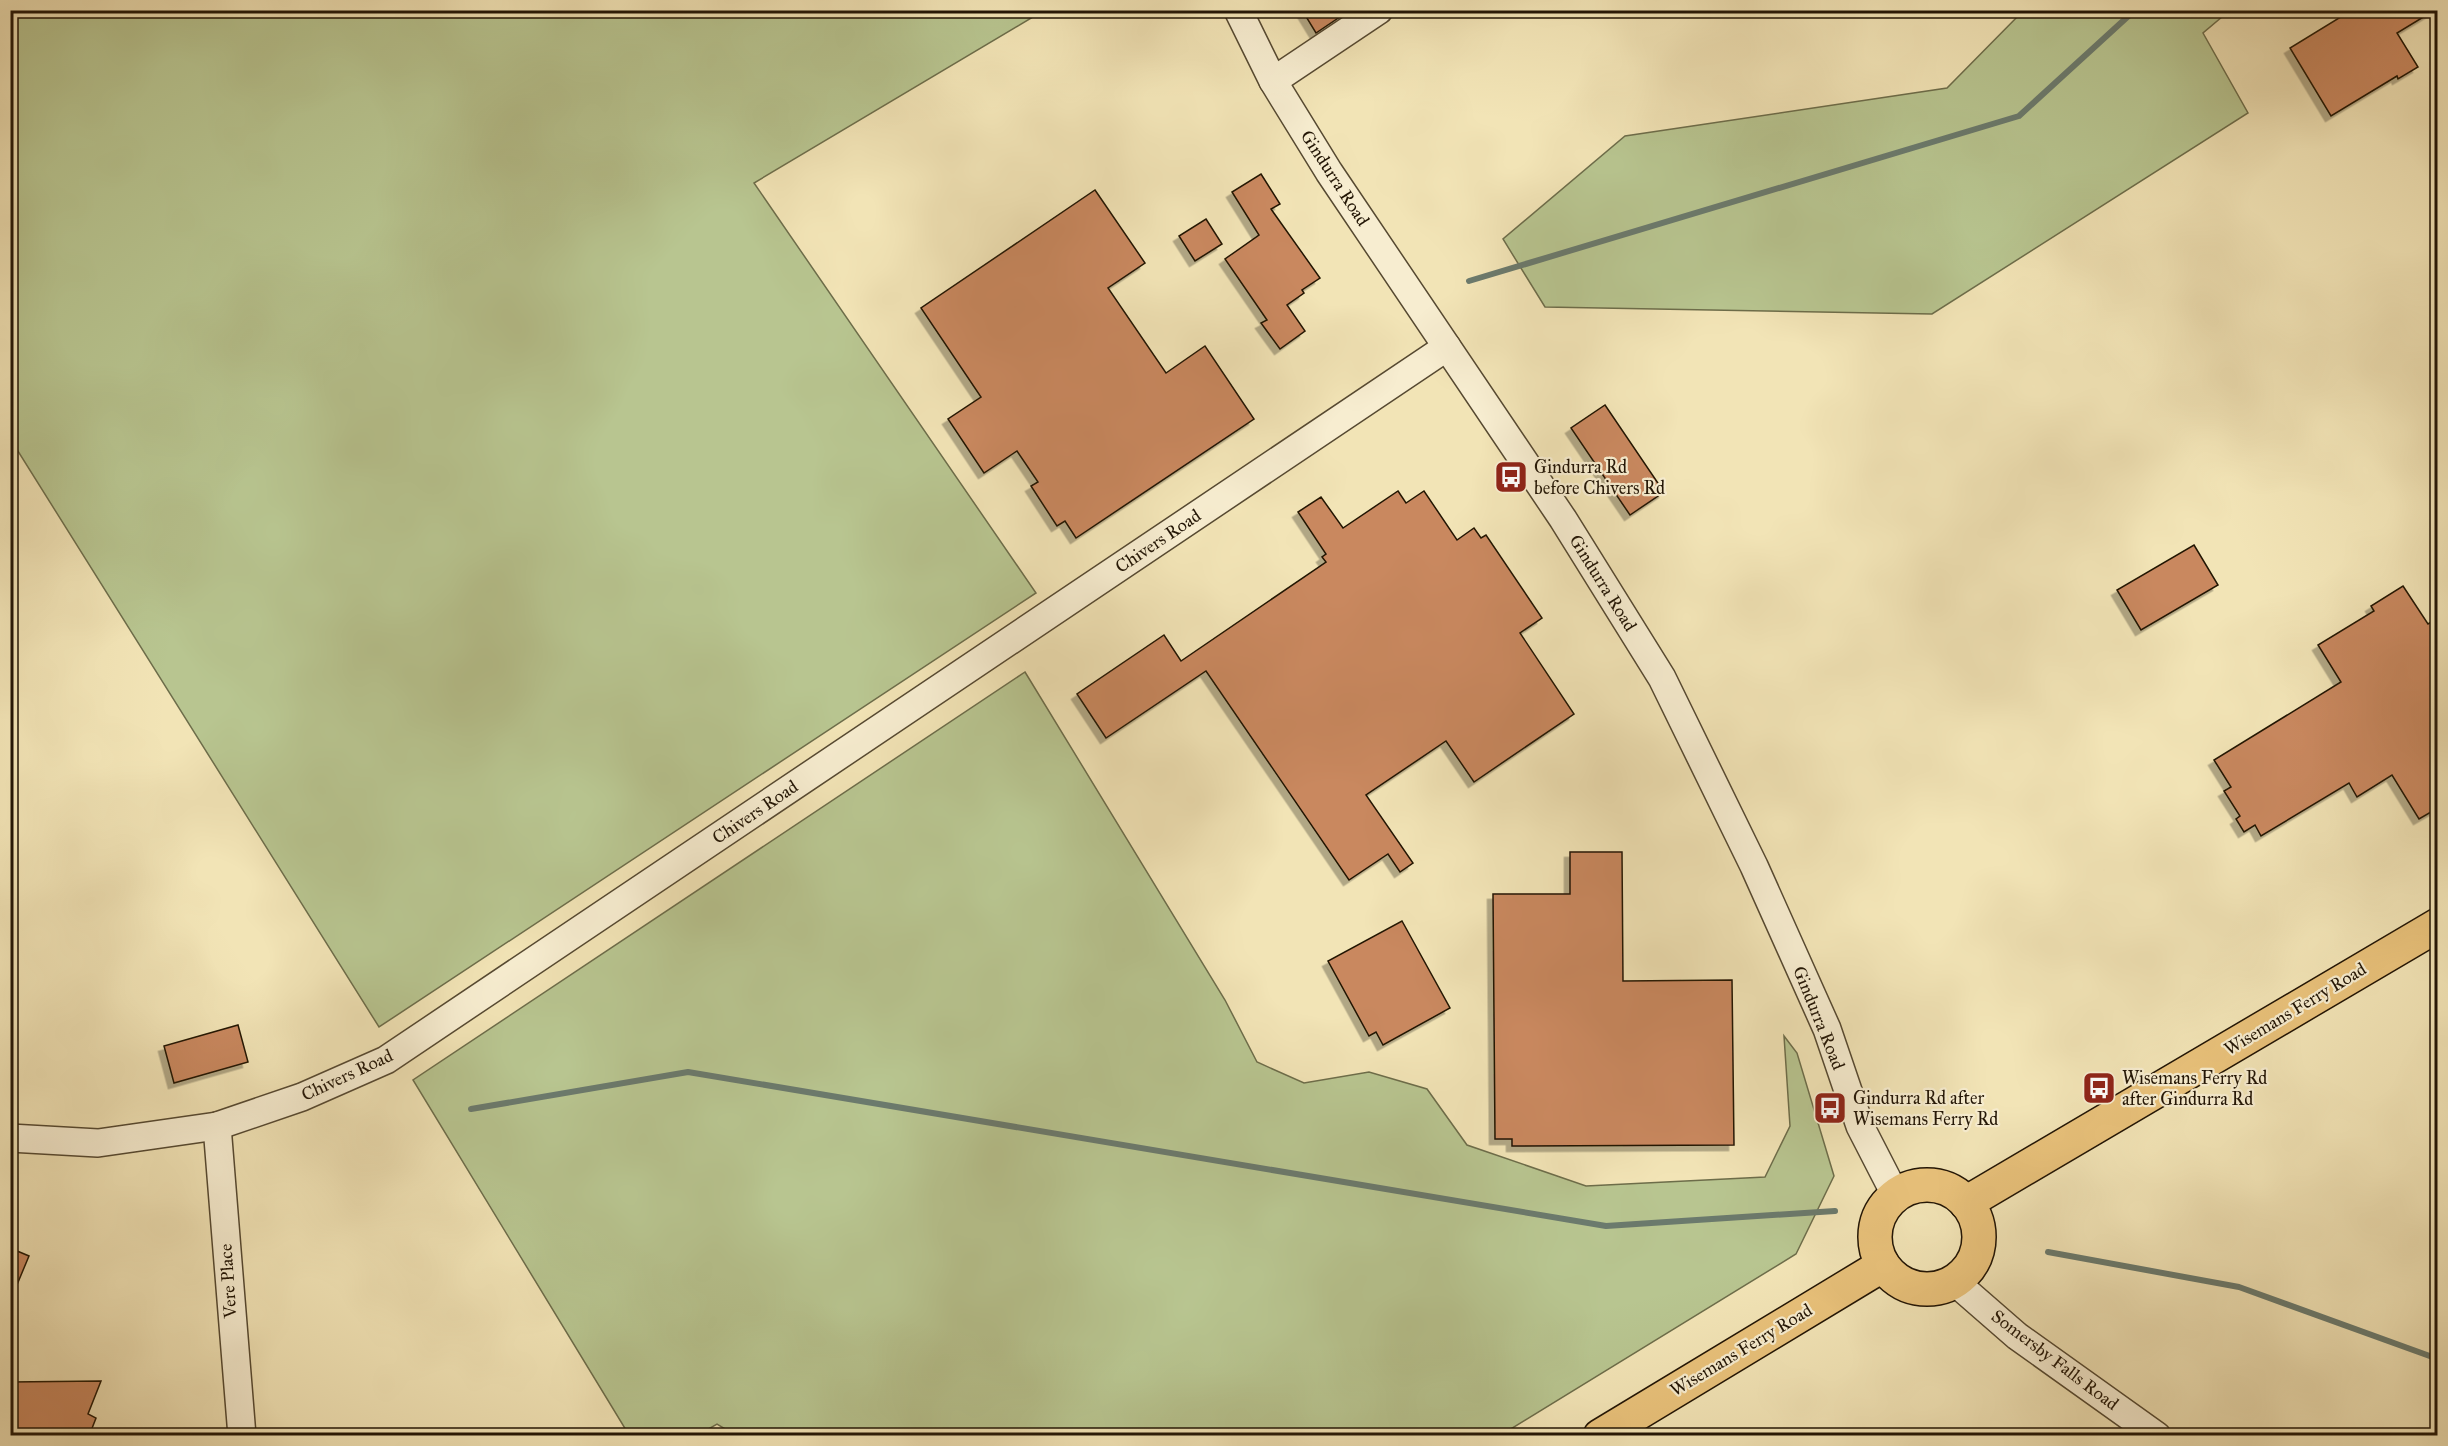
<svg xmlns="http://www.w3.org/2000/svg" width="2448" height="1446" viewBox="0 0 2448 1446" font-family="'IM FELL Great Primer',serif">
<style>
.green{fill:#b8c590;stroke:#6d6d4a;stroke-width:1.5}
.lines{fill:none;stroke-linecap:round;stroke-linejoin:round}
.stream{stroke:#6b7a6d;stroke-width:6}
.building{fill:#c9885f;stroke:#221505;stroke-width:1.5;filter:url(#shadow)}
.minor-casing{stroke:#564931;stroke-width:30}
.major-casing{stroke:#221505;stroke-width:36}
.minor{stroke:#f7edd0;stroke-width:27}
.major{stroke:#e9c27b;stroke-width:33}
.labels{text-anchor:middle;stroke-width:4.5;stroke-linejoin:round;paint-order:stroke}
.street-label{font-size:18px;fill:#221505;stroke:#f7edd0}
.poi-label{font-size:18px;fill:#221505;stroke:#f7edd0;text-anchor:start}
</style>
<defs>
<filter id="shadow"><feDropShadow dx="-5.5" dy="5.5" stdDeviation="0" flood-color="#0004"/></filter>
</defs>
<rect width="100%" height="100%" fill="#f2e4b6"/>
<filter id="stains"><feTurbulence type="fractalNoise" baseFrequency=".00333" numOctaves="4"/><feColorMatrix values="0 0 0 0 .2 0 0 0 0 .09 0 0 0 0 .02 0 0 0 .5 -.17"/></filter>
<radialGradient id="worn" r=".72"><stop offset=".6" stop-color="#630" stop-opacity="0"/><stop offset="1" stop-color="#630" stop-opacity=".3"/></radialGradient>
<g class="green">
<polygon points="11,10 1043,11 754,183 1036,593 379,1027 11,440"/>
<polygon points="2023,11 2229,11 2203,33 2248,113 1932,314 1545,307 1503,239 1625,136 1947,88"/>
<polygon points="1025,672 1225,1000 1257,1062 1304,1083 1369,1072 1427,1089 1467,1145 1586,1186 1765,1177 1790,1126 1784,1036 1797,1053 1834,1176 1796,1254 1501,1435 737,1436 717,1424 698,1435 629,1435 413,1080"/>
</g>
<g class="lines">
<g class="stream">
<polyline points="1469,281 2019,116 2135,10"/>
<polyline points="471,1109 688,1072 1606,1226 1835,1211"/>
<polyline points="2048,1252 2239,1287 2438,1359"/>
</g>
</g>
<g class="building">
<polygon points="1302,10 1350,10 1316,33"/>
<polygon points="2352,10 2435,10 2397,33 2418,67 2398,79 2397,76 2331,116 2290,48"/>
<polygon points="1261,174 1280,204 1271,209 1320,278 1302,290 1304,293 1287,305 1305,331 1280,349 1261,323 1267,320 1225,259 1259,235 1232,192"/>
<polygon points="1095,190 1145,263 1108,288 1166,373 1205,346 1254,419 1076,538 1065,521 1057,526 1031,486 1038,482 1017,451 984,473 948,419 981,397 921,308"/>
<polygon points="1206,219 1222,244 1195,261 1179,236"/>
<polygon points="1605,405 1664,492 1630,515 1571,428"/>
<polygon points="1398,491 1406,503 1424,491 1457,540 1474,528 1481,538 1486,535 1542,618 1520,633 1574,714 1474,782 1446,741 1366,795 1413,863 1400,872 1388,854 1349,880 1206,671 1106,738 1077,694 1164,635 1181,661 1326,562 1322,557 1326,554 1298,512 1321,497 1343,528"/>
<polygon points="2194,545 2218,585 2141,630 2117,590"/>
<polygon points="2403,586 2428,624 2438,618 2438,808 2419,819 2392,775 2357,797 2349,783 2261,836 2255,825 2244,832 2236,819 2240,816 2224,791 2231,787 2214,760 2341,682 2318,645 2374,611 2371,606"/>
<polygon points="1570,852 1622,852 1623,981 1732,980 1734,1145 1512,1146 1512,1139 1495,1139 1493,894 1570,894"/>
<polygon points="1402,921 1450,1008 1383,1045 1376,1032 1369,1036 1328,961"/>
<polygon points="238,1025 248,1062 174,1083 164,1046"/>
<polygon points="10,1248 29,1256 11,1299 10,1299"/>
<polygon points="101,1381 88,1414 96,1418 89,1436 10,1436 10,1382"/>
</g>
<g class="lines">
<g class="minor-casing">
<g id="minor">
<polyline points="1238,10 1273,81 1329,172 1563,519 1662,678 1754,866 1827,1029 1860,1126 1896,1196"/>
<polyline points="1273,81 1379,10"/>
<polyline points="217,1126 242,1436"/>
<polyline points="10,1138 98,1143 217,1126 302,1097 386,1060 1447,347"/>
<polyline points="1955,1282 2017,1336 2157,1436"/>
</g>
</g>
<g class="major-casing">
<g id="major">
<circle cx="1927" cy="1237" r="52"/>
<polyline points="1966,1203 2438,925"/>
<polyline points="1600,1436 1883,1265"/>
</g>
</g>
<use href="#minor" class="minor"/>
<use href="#major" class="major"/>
</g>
<defs>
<g id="bus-square" transform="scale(1.725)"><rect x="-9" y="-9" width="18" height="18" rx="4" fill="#8f2418" stroke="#f7edd0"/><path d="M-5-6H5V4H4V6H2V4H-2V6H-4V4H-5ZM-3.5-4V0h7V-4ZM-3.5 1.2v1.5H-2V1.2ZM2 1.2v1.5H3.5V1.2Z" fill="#fff"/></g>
</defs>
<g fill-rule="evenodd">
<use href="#bus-square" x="1511" y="477"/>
<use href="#bus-square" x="2099" y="1088"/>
<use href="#bus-square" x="1830" y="1108"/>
</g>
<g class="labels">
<g class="street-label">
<text transform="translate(1335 178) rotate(57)" y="6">Gindurra Road</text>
<text transform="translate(1158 541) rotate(-34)" y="6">Chivers Road</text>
<text transform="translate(1603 583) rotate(58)" y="6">Gindurra Road</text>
<text transform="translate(755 812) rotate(-34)" y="6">Chivers Road</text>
<text transform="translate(2295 1009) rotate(-31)" y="6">Wisemans Ferry Road</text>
<text transform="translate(1819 1018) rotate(68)" y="6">Gindurra Road</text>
<text transform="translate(347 1075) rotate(-25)" y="6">Chivers Road</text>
<text transform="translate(228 1281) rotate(-94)" y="6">Vere Place</text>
<text transform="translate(1741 1350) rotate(-31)" y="6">Wisemans Ferry Road</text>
<text transform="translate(2055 1360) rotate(37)" y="6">Somersby Falls Road</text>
</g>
<g class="poi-label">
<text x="1534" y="473">Gindurra Rd<tspan x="1534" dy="21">before Chivers Rd</tspan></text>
<text x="2122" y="1084">Wisemans Ferry Rd<tspan x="2122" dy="21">after Gindurra Rd</tspan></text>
<text x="1853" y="1104">Gindurra Rd after<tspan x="1853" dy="21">Wisemans Ferry Rd</tspan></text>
</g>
</g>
<rect width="2448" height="1446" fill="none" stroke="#f2e4b6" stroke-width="36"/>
<rect x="12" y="12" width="2424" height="1422" fill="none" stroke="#221505" stroke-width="3"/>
<rect x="18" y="18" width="2412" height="1410" fill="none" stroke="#221505" stroke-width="1.5"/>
<rect width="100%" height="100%" filter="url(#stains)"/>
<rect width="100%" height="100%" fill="url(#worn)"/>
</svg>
